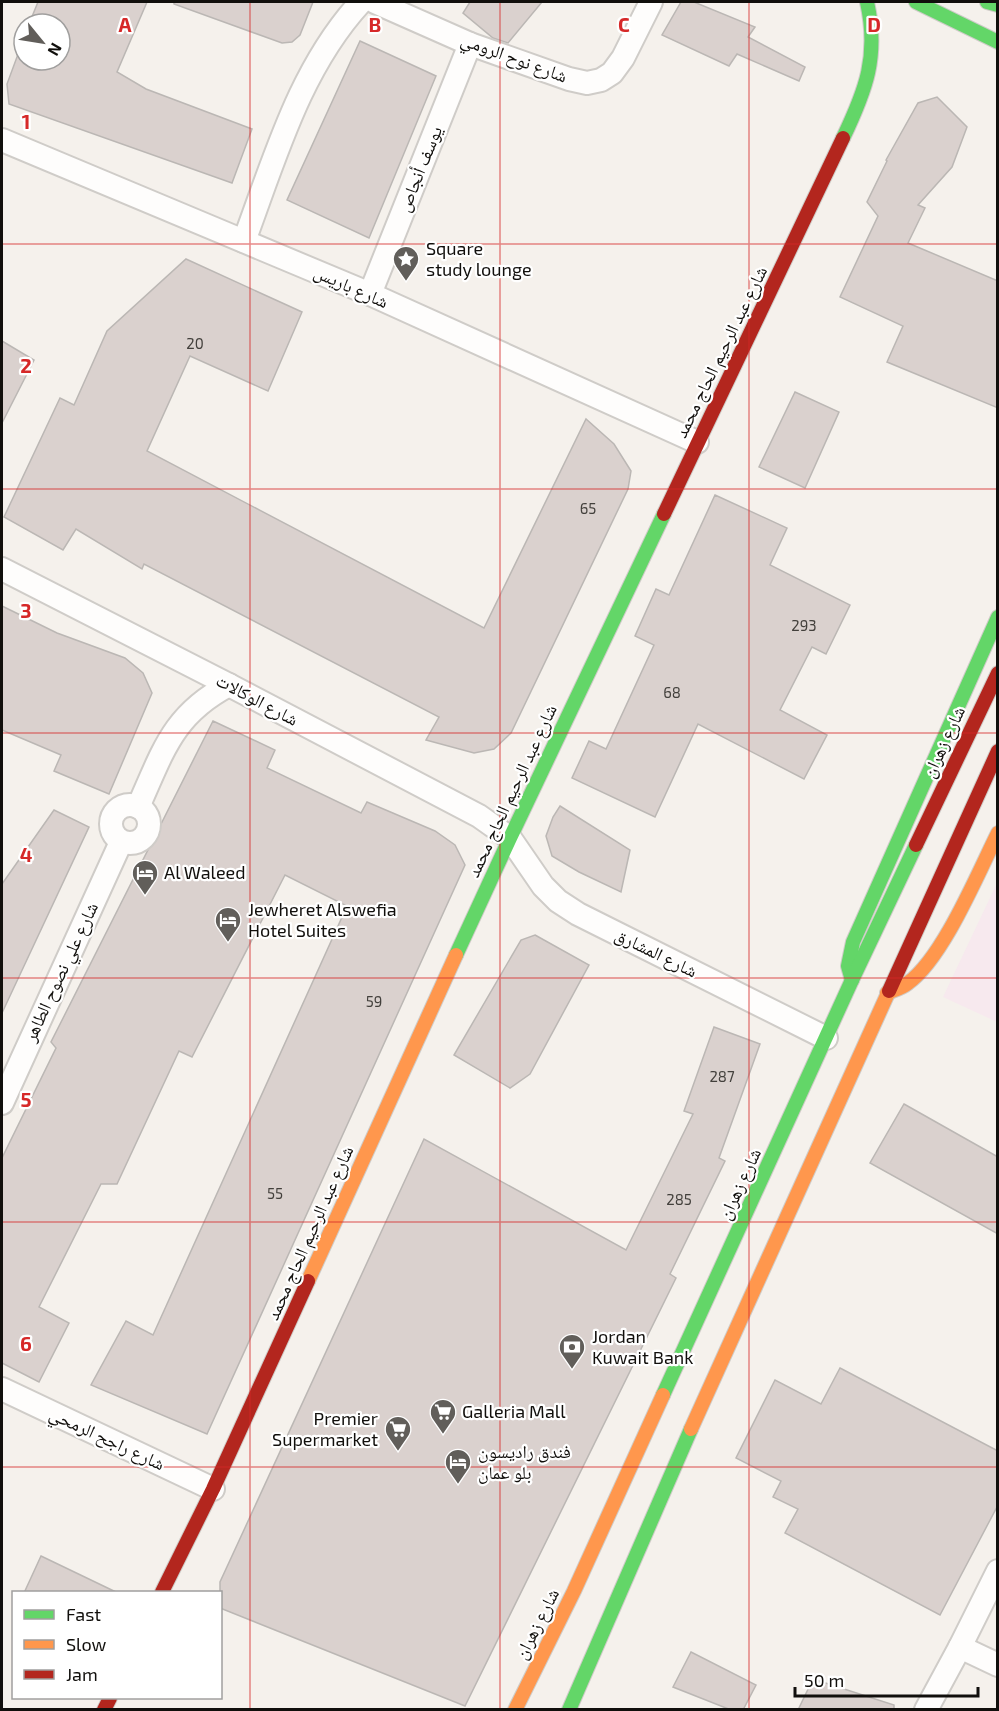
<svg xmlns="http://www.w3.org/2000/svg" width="999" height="1711" viewBox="0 0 999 1711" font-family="'Exo 2','Noto Naskh Arabic',sans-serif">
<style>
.commercial{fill:#f7e9ee}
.building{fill:#dad1ce;stroke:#bbb7b4;stroke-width:1.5}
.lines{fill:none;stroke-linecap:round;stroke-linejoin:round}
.street-casing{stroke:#cfccc8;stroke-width:26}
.fast-casing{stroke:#cfccc8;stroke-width:16}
.slow-casing{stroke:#cfccc8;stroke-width:16}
.jam-casing{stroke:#cfccc8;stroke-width:16}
.street{stroke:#fefdfc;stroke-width:22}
.fast{stroke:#63d668;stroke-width:14}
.slow{stroke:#ff974d;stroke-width:14}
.jam{stroke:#b3261e;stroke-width:14}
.grid{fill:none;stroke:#d62828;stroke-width:1.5;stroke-opacity:0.55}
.labels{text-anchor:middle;stroke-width:4.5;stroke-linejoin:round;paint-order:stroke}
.number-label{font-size:15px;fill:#43403c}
.street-label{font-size:18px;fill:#110f0c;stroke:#fff}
.poi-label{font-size:18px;fill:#110f0c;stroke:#fff;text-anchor:start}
.grid-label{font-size:20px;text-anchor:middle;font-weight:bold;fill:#d62828;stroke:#fff;stroke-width:4.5;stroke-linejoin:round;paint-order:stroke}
</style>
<rect width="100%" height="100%" fill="#f5f1ec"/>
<polygon class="commercial" points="997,883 998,1022 997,1022 943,997"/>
<g class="building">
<polygon points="38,2 147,2 117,72 146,89 252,129 232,183 9,104 7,84 24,38 24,60 60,60 60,24 29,24"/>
<polygon points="174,2 313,2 300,35 292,42 282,43 174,4"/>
<polygon points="470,2 542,2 508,43 493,38 463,13"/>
<polygon points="681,2 694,2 755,27 748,37 805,67 799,81 737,54 729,66 662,35"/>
<polygon points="360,41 436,76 369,238 287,200"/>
<polygon points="937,97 967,127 952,167 918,205 925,208 908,243 998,281 998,408 887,362 903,326 840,297 878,216 867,202 887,161 886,160 918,103"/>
<polygon points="186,259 302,312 268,391 190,356 147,451 484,628 586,419 614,444 631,471 628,489 511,733 494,749 474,753 426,740 439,717 144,564 142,569 76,529 63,550 4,517 60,398 74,405 107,331"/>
<polygon points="2,341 34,360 2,423"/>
<polygon points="795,392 839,412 805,488 759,467"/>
<polygon points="715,495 787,528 770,565 850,605 826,654 812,647 780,710 827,735 804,779 698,724 655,817 572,778 589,741 606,749 654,645 635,636 656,589 669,595"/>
<polygon points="2,606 57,633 125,658 143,673 152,693 109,794 54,771 61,755 2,730"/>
<polygon points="213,721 275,750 267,768 361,813 367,802 435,831 455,845 465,865 207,1434 91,1385 126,1321 153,1335 347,906 285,875 192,1057 179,1051 117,1184 101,1184 39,1307 69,1323 39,1382 2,1363 2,1158 56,1048 51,1042"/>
<polygon points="560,806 630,850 621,892 579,872 552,856 546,836 553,817"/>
<polygon points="54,810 89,827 2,1013 2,884"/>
<polygon points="535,935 589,965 530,1074 510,1088 454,1055 521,940"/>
<polygon points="714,1027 760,1044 719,1158 725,1161 670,1274 676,1278 465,1706 220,1608 220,1582 424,1139 626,1250 693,1114 684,1111"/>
<polygon points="904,1104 998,1157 998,1234 870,1163"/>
<polygon points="840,1368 998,1451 998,1505 940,1615 785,1533 798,1509 773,1497 781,1481 736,1458 775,1380 821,1404"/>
<polygon points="41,1556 118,1593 24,1593"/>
<polygon points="691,1652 756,1685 743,1710 731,1710 673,1687"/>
<polygon points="813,1679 894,1705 894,1710 798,1710"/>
</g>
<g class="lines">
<g class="street-casing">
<g id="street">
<polyline points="375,2 470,44 569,79 587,83 601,80 612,73 623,58 651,2"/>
<polyline points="2,140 370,294 697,442"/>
<path d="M244,241C275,158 300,68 361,2"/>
<polyline points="370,294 470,44"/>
<polyline points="2,569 229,685 479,816 510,838 543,886 558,901 578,914 826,1038"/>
<circle cx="130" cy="824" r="19"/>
<path d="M138,807C163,752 172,715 229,685"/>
<polyline points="2,1103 121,842"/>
<polyline points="2,1389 213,1489"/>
<polyline points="960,1647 998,1665"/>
<polyline points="926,1710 960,1647 998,1571"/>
</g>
</g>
<g class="fast-casing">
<g id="fast">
<polyline points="916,2 998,42"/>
<polyline points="987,2 998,5"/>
<path d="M843,138C866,90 879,56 867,2"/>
<polyline points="456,955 510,838 664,514"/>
<polyline points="852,980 848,966 853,942 998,617"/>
<polyline points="663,1395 852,980 916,845"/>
<polyline points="569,1710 691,1429"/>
</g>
</g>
<g class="slow-casing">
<g id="slow">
<path d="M887,993C894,990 902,988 908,983C943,958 978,873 998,833"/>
<polyline points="308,1281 456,955"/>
<polyline points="691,1429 889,991"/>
<polyline points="515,1710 574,1591 663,1395"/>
</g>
</g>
<g class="jam-casing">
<g id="jam">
<polyline points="664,514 843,138"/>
<polyline points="916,845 998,673"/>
<polyline points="889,991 998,751"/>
<polyline points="162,1592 213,1489 308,1281"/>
<polyline points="104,1710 110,1698"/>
</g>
</g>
<use href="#street" class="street"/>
<use href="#fast" class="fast"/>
<use href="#slow" class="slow"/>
<use href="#jam" class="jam"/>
</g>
<path class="grid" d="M250,2V1710M500,2V1710M749,2V1710M2,244H998M2,489H998M2,733H998M2,978H998M2,1222H998M2,1467H998"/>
<defs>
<g id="sight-pin" transform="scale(1.35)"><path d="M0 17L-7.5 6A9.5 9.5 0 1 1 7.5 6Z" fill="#615e5a" stroke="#fff"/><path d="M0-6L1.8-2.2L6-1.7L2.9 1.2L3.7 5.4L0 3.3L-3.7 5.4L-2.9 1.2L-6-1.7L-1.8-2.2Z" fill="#fff"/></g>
<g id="hotel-pin" transform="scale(1.35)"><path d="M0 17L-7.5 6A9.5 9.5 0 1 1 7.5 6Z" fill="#615e5a" stroke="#fff"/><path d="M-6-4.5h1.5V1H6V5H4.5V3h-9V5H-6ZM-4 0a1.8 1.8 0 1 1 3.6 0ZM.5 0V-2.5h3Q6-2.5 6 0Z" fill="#fff"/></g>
<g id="bank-pin" transform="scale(1.35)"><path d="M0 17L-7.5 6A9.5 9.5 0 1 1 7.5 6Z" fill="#615e5a" stroke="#fff"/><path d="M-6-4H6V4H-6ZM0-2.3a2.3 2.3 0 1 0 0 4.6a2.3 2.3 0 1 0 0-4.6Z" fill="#fff"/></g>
<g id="supermarket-pin" transform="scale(1.35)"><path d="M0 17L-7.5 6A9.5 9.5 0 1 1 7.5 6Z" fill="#615e5a" stroke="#fff"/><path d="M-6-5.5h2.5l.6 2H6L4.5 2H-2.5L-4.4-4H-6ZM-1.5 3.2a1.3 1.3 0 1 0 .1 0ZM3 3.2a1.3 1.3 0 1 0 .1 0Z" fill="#fff"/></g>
</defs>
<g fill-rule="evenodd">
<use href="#sight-pin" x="406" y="259"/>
<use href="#hotel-pin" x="145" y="873"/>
<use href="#hotel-pin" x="228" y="920"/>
<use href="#bank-pin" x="572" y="1347"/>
<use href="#supermarket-pin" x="443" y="1412"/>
<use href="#supermarket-pin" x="398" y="1429"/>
<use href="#hotel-pin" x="458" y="1462"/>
</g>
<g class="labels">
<g class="number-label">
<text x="195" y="349">20</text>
<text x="588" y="514">65</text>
<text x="804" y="631">293</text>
<text x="672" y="698">68</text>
<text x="374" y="1007">59</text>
<text x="722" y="1082">287</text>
<text x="275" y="1199">55</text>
<text x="679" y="1205">285</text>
</g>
<g class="street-label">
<text transform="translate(514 58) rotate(20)" y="6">شارع نوح الرومي</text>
<text transform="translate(420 169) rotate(-68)" y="6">يوسف أنجاص</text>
<text transform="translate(351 287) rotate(24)" y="6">شارع باريس</text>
<text transform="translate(721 352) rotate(-64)" y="6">شارع عبد الرحيم الحاج محمد</text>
<text transform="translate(257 700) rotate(28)" y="6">شارع الوكالات</text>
<text transform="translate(944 742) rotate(-65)" y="6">شارع زهران</text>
<text transform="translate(512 791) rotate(-65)" y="6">شارع عبد الرحيم الحاج محمد</text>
<text transform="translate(656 953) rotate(26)" y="6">شارع المشارق</text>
<text transform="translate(61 972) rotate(-65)" y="6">شارع علي نصوح الطاهر</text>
<text transform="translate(740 1184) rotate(-65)" y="6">شارع زهران</text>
<text transform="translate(310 1233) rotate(-66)" y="6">شارع عبد الرحيم الحاج محمد</text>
<text transform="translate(107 1439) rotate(25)" y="6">شارع راجح الرمحي</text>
<text transform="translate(537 1624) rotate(-63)" y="6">شارع زهران</text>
</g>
<g class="poi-label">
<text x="426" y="255">Square<tspan x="426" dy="21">study lounge</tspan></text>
<text x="164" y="879">Al Waleed</text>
<text x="248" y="916">Jewheret Alswefia<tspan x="248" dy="21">Hotel Suites</tspan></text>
<text x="592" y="1343">Jordan<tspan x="592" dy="21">Kuwait Bank</tspan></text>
<text x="462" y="1418">Galleria Mall</text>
<text x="378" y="1425" text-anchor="end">Premier<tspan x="378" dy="21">Supermarket</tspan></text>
<text x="478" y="1458">فندق راديسون<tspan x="478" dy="21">بلو عمان</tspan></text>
</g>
</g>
<g class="grid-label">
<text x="125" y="32">A</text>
<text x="375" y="32">B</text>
<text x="624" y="32">C</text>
<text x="874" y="32">D</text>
<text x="26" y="129">1</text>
<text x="26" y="373">2</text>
<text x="26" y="618">3</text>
<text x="26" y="862">4</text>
<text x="26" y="1107">5</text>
<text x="26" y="1351">6</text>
</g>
<rect width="999" height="1711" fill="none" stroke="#110f0c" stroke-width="6"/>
<rect x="12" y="1591" width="210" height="108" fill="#ffffff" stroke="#a09f9e" stroke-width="1.5"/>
<rect x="24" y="1610" width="30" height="9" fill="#63d668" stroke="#a09f9e" stroke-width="1.5"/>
<text x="66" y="1621" font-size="18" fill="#110f0c">Fast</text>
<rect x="24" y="1640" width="30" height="9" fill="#ff974d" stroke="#a09f9e" stroke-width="1.5"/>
<text x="66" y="1651" font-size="18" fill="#110f0c">Slow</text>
<rect x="24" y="1670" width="30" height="9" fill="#b3261e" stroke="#a09f9e" stroke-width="1.5"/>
<text x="66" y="1681" font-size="18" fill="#110f0c">Jam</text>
<g transform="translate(42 42) rotate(120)"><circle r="28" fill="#ffffff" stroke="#a09f9e" stroke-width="1.5"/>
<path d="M0-4.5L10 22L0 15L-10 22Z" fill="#615e5a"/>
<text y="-9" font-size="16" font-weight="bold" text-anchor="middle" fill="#110f0c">N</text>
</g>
<path d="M795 1687v9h183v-9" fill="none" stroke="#110f0c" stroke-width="3"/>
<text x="804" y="1687" font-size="18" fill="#110f0c" stroke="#ffffff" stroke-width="4.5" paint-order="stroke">50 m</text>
</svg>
